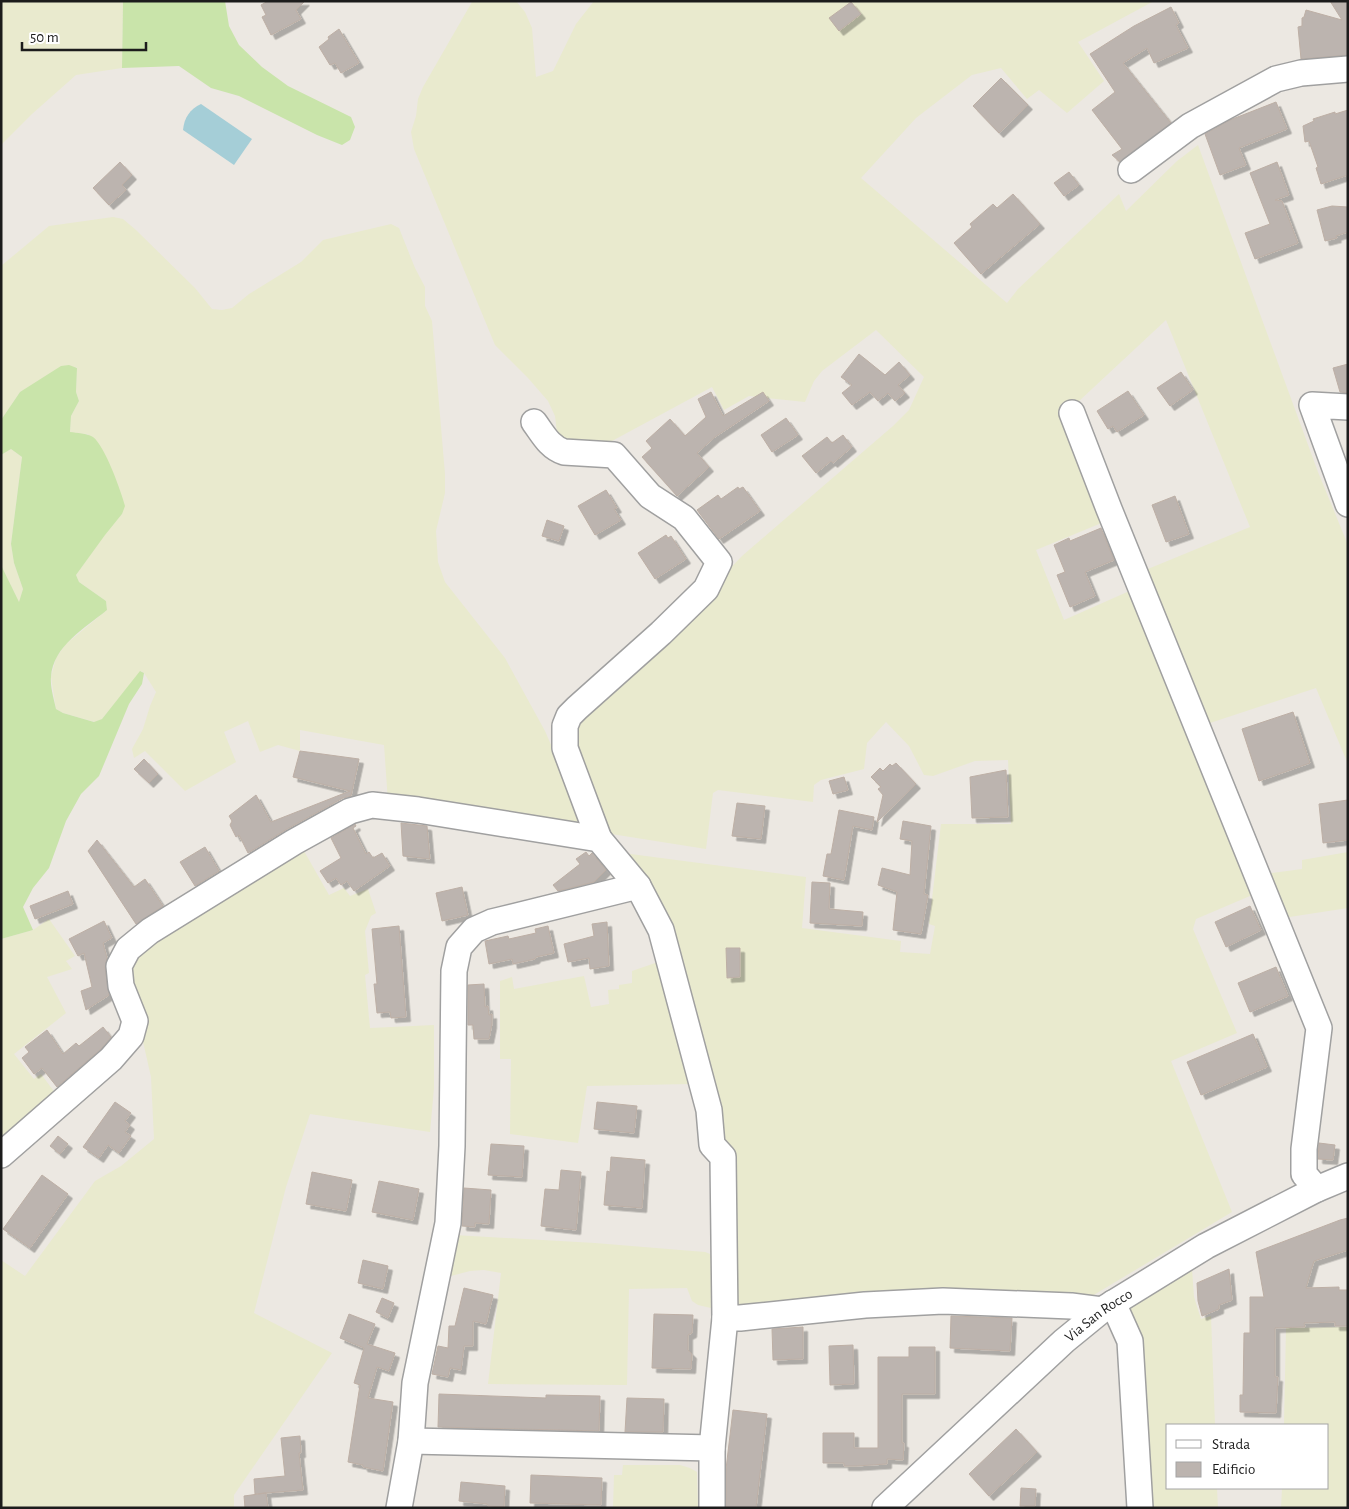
<svg xmlns="http://www.w3.org/2000/svg" width="1349" height="1509" viewBox="0 0 1349 1509" font-family="'Alegreya Sans',sans-serif">
  <style>
    .farmland { fill: #e9eace }
    .grass { fill: #c9e4aa }
    .water { fill: #a5ced7 }
    .building { fill: #bcb4af; stroke: #bdafa5; filter: url(#shadow) }
    .lines { fill: none; stroke-linecap: round; stroke-linejoin: round }
    .minor-casing { stroke: #a0a0a0; stroke-width: 28 }
    .minor { stroke: #fff; stroke-width: 25 }
    .labels { text-anchor: middle; stroke-width: 5; stroke-linejoin: round; paint-order: stroke }
    .street-label { font-size: 15px; fill: #1c1c1c; stroke: #fff }
  </style>
  <defs>
    <filter id="shadow"><feDropShadow dx="4.5" dy="4.5" stdDeviation="0" flood-color="#0004"/></filter>
  </defs>
  <rect width="100%" height="100%" fill="#ece8e2"/>
  <path class="farmland" d="M 1,1 L 123,1 L 122,68 L 76,75 L 32,114 L 1,145 Z
    M 516,1 L 525,12 L 532,28 L 536,77 L 553,71 L 576,24 L 594,1 L 1154,1 L 1078,42 L 1104,81 L 1067,113 L 1039,90 L 1027,99 L 1001,68 L 972,75 L 916,118 L 861,178 L 1007,303 L 1018,289 L 1119,194 L 1126,211 L 1177,161 L 1198,145 L 1318,472 L 1348,545 L 1348,764 L 1316,688 L 1204,725 L 1143,571 L 1250,527 L 1166,320 L 1063,416 L 1104,522 L 1036,550 L 1064,620 L 1134,589 L 1257,893 L 1196,919 L 1193,929 L 1237,1033 L 1171,1061 L 1232,1212 L 1092,1296 L 880,1296 L 741,1306 L 735,1302 L 729,1153 L 669,930 L 623,853 L 806,877 L 802,928 L 901,941 L 900,952 L 930,954 L 935,926 L 929,924 L 941,824 L 1011,824 L 1008,760 L 975,761 L 933,776 L 924,775 L 909,746 L 886,722 L 867,743 L 864,769 L 821,780 L 814,785 L 813,802 L 718,790 L 713,793 L 706,849 L 605,833 L 572,750 L 577,720 L 667,635 L 742,556 L 893,426 L 909,410 L 924,377 L 876,330 L 822,371 L 814,381 L 805,402 L 749,396 L 724,410 L 712,387 L 612,441 L 594,448 L 570,444 L 557,433 L 555,416 L 548,401 L 528,378 L 495,345 L 414,149 L 411,132 L 416,116 L 418,99 L 423,87 L 472,2 Z
    M 113,217 L 123,219 L 136,230 L 195,288 L 212,309 L 222,310 L 232,308 L 249,294 L 301,262 L 323,240 L 391,224 L 399,228 L 415,268 L 425,287 L 425,306 L 432,321 L 445,474 L 445,493 L 436,531 L 438,562 L 445,582 L 505,658 L 545,731 L 585,823 L 583,827 L 388,802 L 384,745 L 300,730 L 300,751 L 278,745 L 260,752 L 248,721 L 224,732 L 236,762 L 185,791 L 145,751 L 134,758 L 132,749 L 143,729 L 150,706 L 156,692 L 144,673 L 141,671 L 102,719 L 95,722 L 63,713 L 56,709 L 51,677 L 56,658 L 66,644 L 107,610 L 106,601 L 79,582 L 76,575 L 105,534 L 122,514 L 88,434 L 70,433 L 71,416 L 79,401 L 76,392 L 77,367 L 20,392 L 1,420 L 1,266 L 49,226 Z
    M 11,449 L 22,457 L 11,544 L 14,563 L 23,589 L 19,603 L 1,565 L 1,455 Z
    M 304,851 L 329,895 L 344,888 L 350,896 L 368,889 L 376,913 L 371,916 L 365,931 L 369,973 L 365,975 L 370,1028 L 434,1025 L 434,1088 L 430,1132 L 310,1114 L 286,1187 L 254,1313 L 332,1353 L 234,1495 L 234,1508 L 1,1508 L 1,1260 L 25,1276 L 95,1181 L 121,1166 L 154,1139 L 151,1077 L 135,1006 L 122,980 L 145,938 Z
    M 1348,852 L 1348,908 L 1283,918 L 1264,874 L 1302,869 L 1302,860 Z
    M 49,919 L 75,956 L 66,961 L 72,969 L 47,977 L 66,1013 L 14,1054 L 34,1079 L 41,1074 L 56,1094 L 1,1146 L 1,939 L 33,930 Z
    M 661,961 L 691,1084 L 587,1086 L 578,1143 L 510,1134 L 511,1059 L 500,1059 L 500,981 L 512,977 L 514,989 L 584,976 L 591,1007 L 609,1004 L 608,990 L 619,989 L 619,985 L 632,983 L 632,971 Z
    M 454,1235 L 595,1243 L 705,1252 L 710,1254 L 715,1269 L 715,1309 L 698,1305 L 692,1301 L 687,1288 L 629,1289 L 627,1385 L 488,1384 L 501,1273 L 484,1270 L 470,1271 L 451,1276 Z
    M 1192,1269 L 1194,1297 L 1201,1319 L 1211,1316 L 1215,1425 L 1168,1425 L 1168,1488 L 1217,1488 L 1218,1508 L 1148,1508 L 1129,1308 L 1134,1302 Z
    M 1348,1327 L 1348,1508 L 1281,1508 L 1282,1488 L 1328,1488 L 1328,1425 L 1284,1425 L 1286,1328 Z
    M 623,1465 L 680,1465 L 690,1468 L 697,1472 L 698,1508 L 613,1508 L 614,1475 L 622,1475 Z"/>
  <path class="grass" d="M 123,1 L 225,1 L 229,26 L 239,45 L 262,67 L 288,86 L 351,117 L 355,127 L 350,140 L 342,145 L 317,135 L 239,96 L 211,88 L 179,66 L 122,68 Z
    M 69,365 L 77,368 L 76,392 L 79,401 L 71,416 L 70,432 C 77,433 87,433 93,437 C 105,446 121,491 125,506 L 122,514 L 105,535 L 76,575 L 79,582 L 106,601 L 107,610 C 85,628 53,646 51,677 C 50,687 54,699 56,709 L 63,713 L 94,722 L 102,719 L 140,671 L 144,673 L 142,684 L 129,704 L 99,776 L 81,794 L 66,821 L 49,868 L 33,888 L 23,907 L 33,930 L 1,939 L 1,565 L 19,602 L 23,589 L 14,563 L 11,544 L 22,457 L 11,449 L 1,455 L 1,420 L 20,392 L 61,366 Z"/>
  <path class="water" d="M 201,104 L 252,139 L 234,165 L 183,130 C 184,118 190,109 201,104 Z"/>
  <path class="building" d="M 268,1 L 305,1 L 296,10 L 301,19 L 271,35 L 262,17 L 266,15 L 261,5 Z
    M 1330,1 L 1348,1 L 1348,55 L 1301,59 L 1298,27 L 1302,26 L 1302,18 L 1304,17 L 1306,10 L 1342,20 Z
    M 851,2 L 861,14 L 839,31 L 829,18 Z
    M 1171,7 L 1179,23 L 1176,25 L 1188,48 L 1154,63 L 1147,48 L 1123,63 L 1171,123 L 1120,162 L 1112,155 L 1122,149 L 1092,110 L 1115,92 L 1090,54 L 1134,26 Z
    M 339,29 L 359,63 L 341,73 L 335,63 L 330,65 L 319,47 L 329,39 L 328,37 Z
    M 1001,78 L 1028,105 L 999,133 L 973,106 Z
    M 1276,102 L 1287,129 L 1239,148 L 1246,165 L 1220,175 L 1205,134 L 1230,120 Z
    M 1348,110 L 1348,175 L 1321,184 L 1316,168 L 1318,167 L 1309,141 L 1305,142 L 1303,126 L 1314,121 L 1313,119 L 1335,112 L 1335,114 Z
    M 120,162 L 132,175 L 122,185 L 126,190 L 109,205 L 93,188 Z
    M 1277,162 L 1289,195 L 1275,200 L 1282,201 L 1298,243 L 1255,259 L 1245,233 L 1270,224 L 1250,173 Z
    M 1069,172 L 1079,185 L 1064,196 L 1054,183 Z
    M 1013,194 L 1040,224 L 981,274 L 954,243 L 972,227 L 970,224 L 993,204 L 997,208 Z
    M 1332,206 L 1348,207 L 1348,232 L 1336,236 L 1337,238 L 1325,241 L 1317,210 Z
    M 859,354 L 885,375 L 899,362 L 910,375 L 898,385 L 905,393 L 895,401 L 888,393 L 878,401 L 870,392 L 852,405 L 842,393 L 852,385 L 841,377 Z
    M 1348,364 L 1348,393 L 1340,392 L 1333,368 Z
    M 1181,372 L 1193,390 L 1170,406 L 1157,388 Z
    M 1128,391 L 1144,415 L 1117,432 L 1113,426 L 1108,429 L 1097,411 Z
    M 711,392 L 723,416 L 763,392 L 769,401 L 715,437 L 697,453 L 709,467 L 677,496 L 642,457 L 652,448 L 646,441 L 670,419 L 685,436 L 706,417 L 698,399 Z
    M 786,418 L 798,435 L 772,452 L 761,435 Z
    M 843,435 L 852,447 L 833,463 L 831,461 L 816,473 L 802,456 L 827,437 L 832,443 Z
    M 738,487 L 739,489 L 743,487 L 760,511 L 719,539 L 697,510 L 718,495 L 721,499 Z
    M 606,490 L 617,508 L 614,509 L 621,520 L 595,535 L 578,506 Z
    M 1175,496 L 1189,534 L 1166,542 L 1152,505 Z
    M 547,520 L 564,526 L 559,541 L 542,536 Z
    M 1101,528 L 1114,560 L 1085,572 L 1095,596 L 1070,607 L 1057,575 L 1065,572 L 1054,545 L 1069,538 L 1070,541 Z
    M 666,535 L 668,538 L 671,536 L 686,559 L 655,579 L 638,553 Z
    M 1293,712 L 1310,763 L 1259,781 L 1242,729 Z
    M 300,751 L 359,759 L 351,796 L 343,798 L 287,829 L 248,853 L 239,835 L 236,837 L 230,825 L 232,821 L 229,816 L 256,795 L 271,822 L 350,791 L 293,777 Z
    M 144,759 L 158,774 L 149,783 L 134,769 Z
    M 896,763 L 916,784 L 877,822 L 883,795 L 878,789 L 881,787 L 871,777 L 880,768 L 883,771 L 890,764 L 892,766 Z
    M 1006,770 L 1008,817 L 972,818 L 970,777 Z
    M 844,777 L 848,790 L 833,794 L 829,781 Z
    M 1348,800 L 1348,840 L 1323,843 L 1319,804 Z
    M 737,803 L 765,806 L 761,839 L 732,836 Z
    M 839,810 L 874,817 L 872,830 L 853,826 L 844,880 L 823,876 L 827,854 L 831,854 Z
    M 903,821 L 931,826 L 924,894 L 928,895 L 921,934 L 893,930 L 897,892 L 878,885 L 882,868 L 910,875 L 912,841 L 900,839 Z
    M 401,823 L 427,826 L 430,859 L 403,856 Z
    M 355,824 L 356,826 L 353,828 L 366,854 L 369,852 L 373,858 L 382,853 L 390,866 L 354,891 L 347,881 L 341,885 L 336,878 L 328,883 L 320,871 L 341,858 L 331,838 Z
    M 97,840 L 134,887 L 145,879 L 163,906 L 136,924 L 88,851 Z
    M 205,847 L 219,871 L 195,886 L 180,862 Z
    M 586,852 L 589,856 L 592,853 L 606,870 L 594,882 L 558,891 L 553,885 L 580,864 L 576,859 Z
    M 812,882 L 830,883 L 829,909 L 863,912 L 862,926 L 810,923 Z
    M 462,887 L 468,915 L 442,921 L 436,893 Z
    M 68,891 L 73,904 L 35,919 L 30,906 Z
    M 1250,906 L 1261,930 L 1226,947 L 1215,922 Z
    M 104,921 L 112,938 L 103,943 L 107,958 L 105,967 L 109,995 L 86,1010 L 81,991 L 92,987 L 84,953 L 78,956 L 69,939 Z
    M 607,922 L 609,966 L 590,969 L 589,958 L 568,962 L 564,944 L 594,936 L 592,924 Z
    M 399,926 L 406,1017 L 391,1018 L 390,1012 L 377,1013 L 374,984 L 377,984 L 372,929 Z
    M 548,926 L 554,953 L 536,957 L 535,959 L 513,964 L 512,959 L 489,964 L 485,941 L 508,936 L 509,939 L 536,933 L 535,929 Z
    M 726,948 L 740,948 L 740,977 L 727,978 Z
    M 1276,967 L 1288,996 L 1250,1012 L 1238,983 Z
    M 484,984 L 485,1007 L 488,1006 L 489,1015 L 492,1014 L 492,1024 L 489,1039 L 474,1039 L 473,1025 L 468,1025 L 468,985 Z
    M 103,1027 L 111,1037 L 102,1048 L 57,1087 L 42,1068 L 34,1074 L 22,1058 L 29,1052 L 25,1047 L 47,1030 L 63,1054 L 76,1043 L 79,1046 Z
    M 1253,1034 L 1267,1067 L 1201,1095 L 1187,1062 Z
    M 115,1102 L 131,1113 L 125,1121 L 130,1125 L 125,1132 L 131,1136 L 119,1153 L 108,1145 L 99,1158 L 83,1147 Z
    M 597,1102 L 637,1106 L 634,1133 L 594,1129 Z
    M 58,1136 L 68,1144 L 60,1154 L 50,1146 Z
    M 1319,1143 L 1335,1145 L 1333,1160 L 1318,1159 Z
    M 491,1144 L 524,1146 L 522,1177 L 488,1175 Z
    M 611,1157 L 645,1160 L 642,1208 L 604,1205 L 607,1171 L 610,1172 Z
    M 561,1170 L 581,1172 L 576,1230 L 541,1226 L 545,1189 L 559,1190 Z
    M 312,1172 L 352,1180 L 346,1211 L 306,1204 Z
    M 42,1175 L 68,1194 L 30,1248 L 3,1229 Z
    M 379,1181 L 419,1189 L 413,1220 L 372,1212 Z
    M 464,1188 L 491,1190 L 489,1224 L 475,1223 L 475,1227 L 462,1226 Z
    M 1348,1218 L 1348,1250 L 1314,1261 L 1306,1288 L 1339,1287 L 1339,1290 L 1348,1290 L 1348,1326 L 1335,1326 L 1335,1322 L 1304,1323 L 1305,1327 L 1275,1328 L 1275,1377 L 1278,1377 L 1276,1413 L 1240,1412 L 1240,1395 L 1243,1395 L 1244,1333 L 1250,1333 L 1250,1297 L 1264,1297 L 1256,1252 L 1340,1220 Z
    M 363,1260 L 388,1266 L 383,1289 L 358,1283 Z
    M 1229,1269 L 1232,1300 L 1219,1305 L 1219,1309 L 1202,1316 L 1198,1301 L 1197,1283 Z
    M 464,1288 L 493,1295 L 486,1324 L 473,1321 L 473,1346 L 464,1346 L 461,1370 L 450,1368 L 448,1377 L 432,1374 L 438,1346 L 448,1348 L 449,1326 L 455,1326 Z
    M 382,1298 L 394,1303 L 388,1318 L 376,1312 Z
    M 349,1314 L 375,1324 L 367,1344 L 395,1353 L 389,1371 L 377,1367 L 368,1398 L 393,1402 L 383,1471 L 363,1467 L 363,1465 L 348,1462 L 360,1385 L 354,1383 L 364,1348 L 340,1338 Z
    M 654,1314 L 693,1315 L 692,1333 L 688,1335 L 688,1350 L 692,1354 L 691,1369 L 652,1368 Z
    M 951,1316 L 1012,1318 L 1010,1351 L 950,1348 Z
    M 803,1327 L 803,1359 L 773,1360 L 772,1329 Z
    M 853,1345 L 854,1384 L 830,1385 L 829,1346 Z
    M 909,1347 L 935,1347 L 935,1394 L 902,1394 L 902,1443 L 904,1443 L 903,1460 L 887,1459 L 887,1464 L 856,1466 L 844,1466 L 844,1463 L 823,1463 L 823,1433 L 854,1433 L 854,1448 L 878,1448 L 878,1357 L 909,1357 Z
    M 439,1394 L 546,1398 L 546,1395 L 600,1396 L 599,1431 L 438,1427 Z
    M 627,1398 L 664,1399 L 663,1432 L 625,1432 Z
    M 733,1410 L 767,1414 L 756,1508 L 726,1508 L 726,1469 Z
    M 1016,1429 L 1037,1452 L 989,1496 L 969,1474 Z
    M 300,1436 L 301,1453 L 299,1453 L 303,1490 L 266,1493 L 268,1508 L 245,1508 L 244,1496 L 266,1493 L 255,1494 L 254,1479 L 285,1476 L 281,1438 Z
    M 531,1475 L 602,1478 L 601,1505 L 530,1503 Z
    M 461,1482 L 505,1486 L 504,1507 L 488,1506 L 487,1504 L 459,1501 Z
    M 1021,1488 L 1036,1489 L 1035,1506 L 1020,1506 Z"/>
  <g class="lines">
    <defs>
      <g id="minor">
        <path d="M 1131,170 L 1190,126 L 1276,79 L 1301,73 L 1348,69"/>
        <path d="M 1348,407 L 1312,405 L 1348,504"/>
        <path d="M 1072,413 L 1109,509 L 1319,1028 L 1304,1149 L 1304,1174 L 1317,1189"/>
        <path d="M 534,422 C 543,434 549,447 564,452 L 614,455 L 650,496 L 684,518 L 719,562 L 706,589 L 661,633 L 577,708 L 569,716 L 565,726 L 565,748 L 599,839"/>
        <path d="M 1,1155 L 111,1059 L 131,1036 L 135,1021 L 121,986 L 119,966 L 128,949 L 150,931 L 294,842 L 350,811 L 372,805 L 418,810 L 599,839 L 638,886 L 661,930 L 709,1110 L 712,1145 L 723,1157 L 725,1318 L 712,1448 L 712,1508"/>
        <path d="M 1113,1303 L 1130,1341 L 1140,1508"/>
        <path d="M 725,1318 L 740,1318 L 865,1305 L 943,1301 L 1071,1306 L 1102,1310"/>
        <path d="M 411,1441 L 712,1448"/>
        <path d="M 399,1508 L 411,1441 L 415,1383 L 448,1223 L 452,1146 L 454,971 L 459,947 L 474,930 L 492,922 L 638,886"/>
        <path id="s1" d="M 885,1508 L 1064,1341 L 1102,1310 L 1206,1246 L 1317,1189 L 1348,1176"/>
      </g>
    </defs>
    <use href="#minor" class="minor-casing"/>
    <use href="#minor" class="minor"/>
  </g>
  <g class="labels">
    <g class="street-label">
      <text dy="5" stroke="none"><textPath href="#s1" startOffset="288">Via San Rocco</textPath></text>
    </g>
  </g>
  <rect width="1349" height="1509" fill="none" stroke="#1c1c1c" stroke-width="5"/>
  <rect x="1166" y="1424" width="162" height="65" fill="#ffffff" stroke="#a4a4a4"/>
  <rect x="1176" y="1440" width="25" height="8" fill="#ffffff" stroke="#a4a4a4"/>
  <text x="1212" y="1449" font-size="15" fill="#1c1c1c">Strada</text>
  <rect x="1176" y="1462" width="25" height="15" fill="#bcb4af" stroke="#a4a4a4"/>
  <text x="1212" y="1474" font-size="15" fill="#1c1c1c">Edificio</text>
  <path d="M22 42v8h124v-8" fill="none" stroke="#1c1c1c" stroke-width="2.5"/>
  <text x="30" y="42" font-size="15" fill="#1c1c1c" stroke="#ffffff" stroke-width="4" paint-order="stroke">50 m</text>
</svg>
